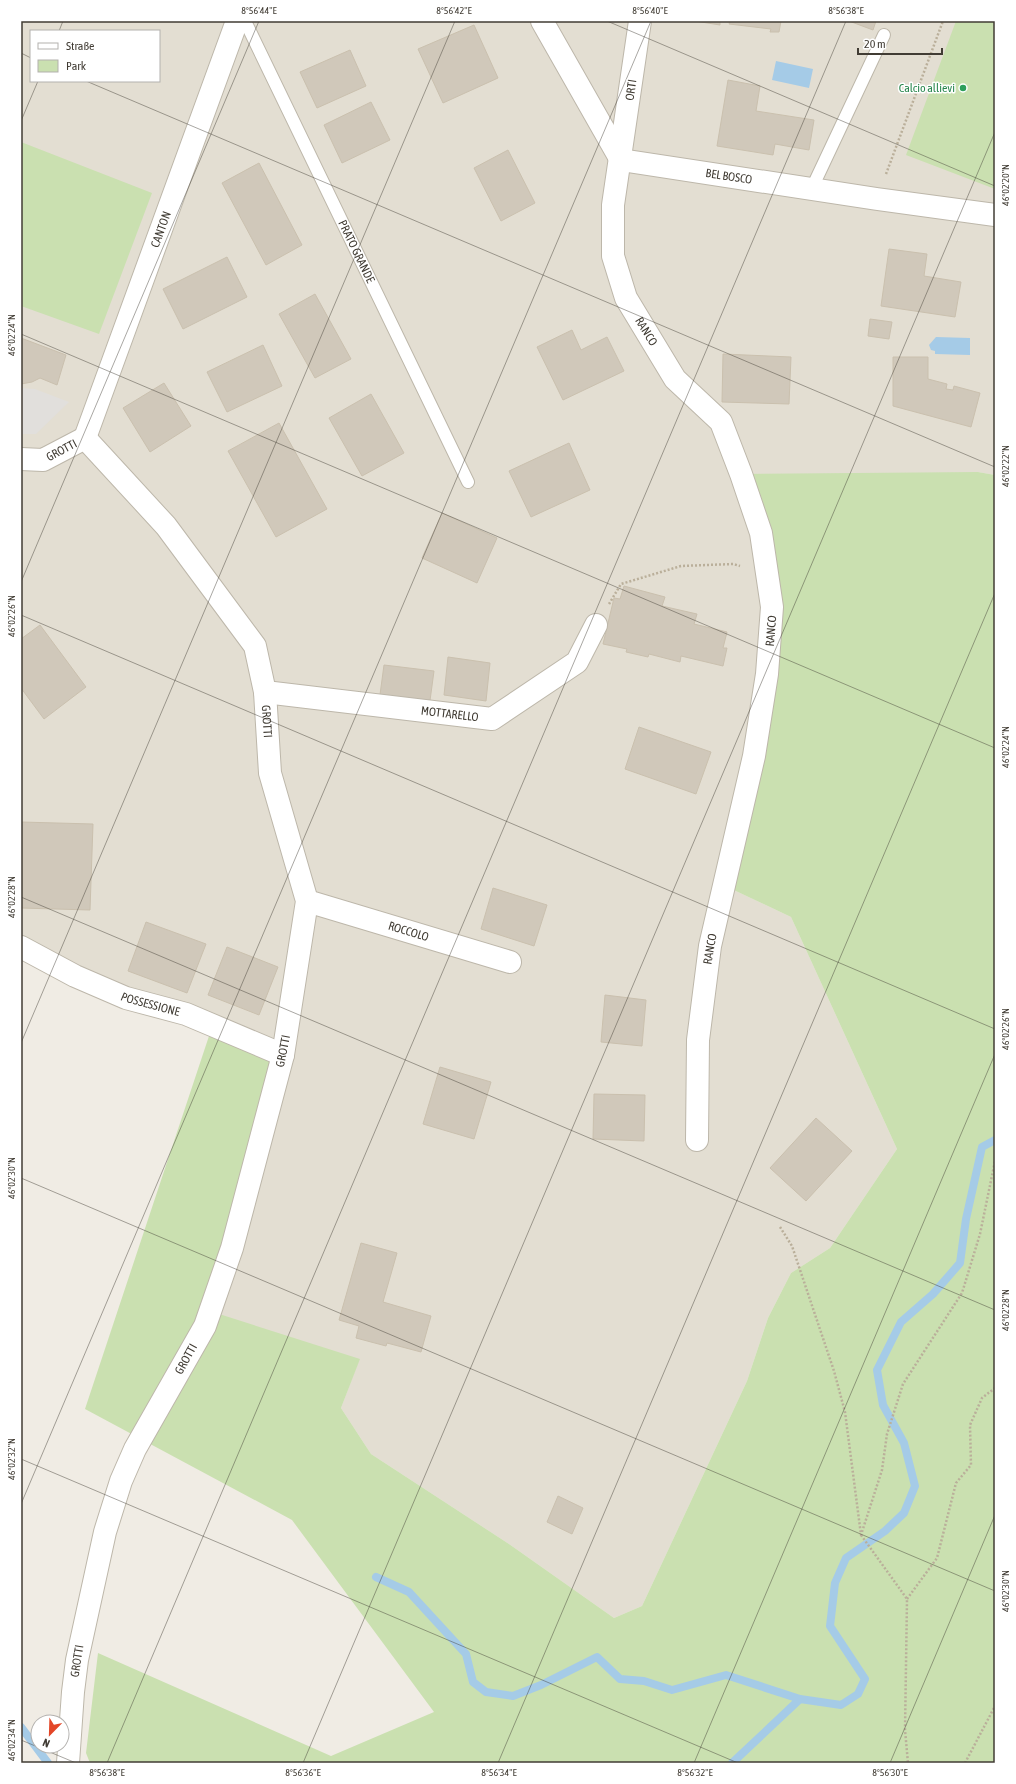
<svg xmlns="http://www.w3.org/2000/svg" width="1016" height="1784" viewBox="0 0 1016 1784" font-family="'Asap Condensed',sans-serif">
  <style>
    .residential { fill: #e3ded2; fill-rule: evenodd }
    .green { fill: #cae0b0 }
    .parking { fill: #e1dfdc }
    .water { fill: #a5cbe7 }
    .lines { fill: none; stroke-linecap: round; stroke-linejoin: round }
    .stream { stroke: #a5cbe7; stroke-width: 8 }
    .building { fill: #d0c8ba; stroke: #cac0ae }
    .lane-casing { stroke: #bdb7aa; stroke-width: 14 }
    .street-casing { stroke: #bdb7aa; stroke-width: 24 }
    .path { stroke: #baaf9a; stroke-width: 2.5; stroke-dasharray: 2 2; stroke-linecap: butt }
    .lane { stroke: #fff; stroke-width: 12 }
    .street { stroke: #fff; stroke-width: 22 }
    .ticks { fill: none; stroke: #413c34; stroke-width: 1; stroke-opacity: 0.45 }
    .leisure-dot { fill: #2e9e5b; stroke: #fff; stroke-width: 1.5 }
    .labels { text-anchor: middle; stroke-width: 3; stroke-linejoin: round; paint-order: stroke }
    .leisure-label { font-size: 12px; fill: #27864d; stroke: #fff; text-anchor: end }
    .street-label { font-size: 12px; fill: #413c34; stroke: #fff }
    .neatline { fill: none; stroke: #413c34; stroke-width: 1.5 }
    .ticks-label { font-size: 10px; text-anchor: middle; fill: #413c34 }
  </style>
  <rect width="100%" height="100%" fill="#f0ece4"/>
  <path class="residential" d="M 21,21 L 995,21 L 995,475 L 978,472 L 772,607 L 723,885 L 791,917 L 897,1149 L 830,1248 L 791,1273 L 768,1318 L 747,1381 L 642,1606 L 614,1618 L 509,1544 L 371,1454 L 341,1408 L 359,1360 L 205,1326 L 283,1055 L 21,947 ZM 31,31 L 159,31 L 159,81 L 31,81 Z"/>
  <path class="green" d="M 956,21 L 995,21 L 995,189 L 906,155 Z
    M 21,142 L 152,193 L 99,334 L 21,306 Z
    M 978,472 L 995,475 L 995,1763 L 90,1763 L 86,1753 L 98,1653 L 331,1756 L 434,1712 L 292,1520 L 85,1409 L 210,1033 L 282,1052 L 216,1313 L 360,1359 L 341,1408 L 371,1454 L 509,1544 L 614,1618 L 642,1606 L 747,1381 L 768,1318 L 791,1273 L 830,1248 L 897,1149 L 791,917 L 723,885 L 772,607 L 741,474 Z"/>
  <path class="parking" d="M 21,388 L 35,389 L 69,402 L 36,434 L 21,434 Z"/>
  <path class="water" d="M 776,61 L 813,69 L 809,88 L 772,80 Z
    M 936,337 L 970,338 L 970,355 L 935,354 L 935,351 L 931,350 L 929,345 Z"/>
  <g class="lines">
    <path class="stream" d="M 376,1577 L 409,1592 L 466,1654 L 473,1682 L 486,1692 L 513,1696 L 541,1685 L 597,1657 L 620,1679 L 644,1681 L 672,1690 L 726,1675 L 800,1699
      M 21,1727 L 48,1763
      M 732,1763 L 800,1699 L 841,1705 L 858,1694 L 865,1679 L 830,1626 L 835,1583 L 846,1558 L 885,1531 L 904,1513 L 915,1486 L 904,1443 L 883,1405 L 877,1370 L 901,1322 L 933,1294 L 960,1263 L 966,1219 L 982,1147 L 995,1140"/>
  </g>
  <path class="building" d="M 695,21 L 720,21 L 720,25 Z
    M 723,21 L 781,21 L 779,32 L 770,32 L 771,29 L 729,24 L 730,22 Z
    M 849,21 L 876,21 L 873,30 Z
    M 474,25 L 498,78 L 443,103 L 418,49 Z
    M 350,50 L 366,86 L 317,108 L 300,72 Z
    M 728,80 L 760,86 L 756,111 L 814,120 L 809,150 L 775,144 L 773,155 L 717,146 Z
    M 371,102 L 390,140 L 342,163 L 324,125 Z
    M 508,150 L 535,203 L 501,221 L 474,168 Z
    M 259,163 L 302,245 L 266,265 L 222,183 Z
    M 889,249 L 927,254 L 924,276 L 961,282 L 955,317 L 881,306 Z
    M 227,257 L 247,297 L 183,329 L 163,289 Z
    M 315,294 L 351,359 L 315,378 L 279,314 Z
    M 870,319 L 892,322 L 889,339 L 868,336 Z
    M 572,330 L 581,350 L 607,337 L 624,371 L 563,400 L 537,347 Z
    M 21,338 L 66,355 L 57,385 L 40,378 L 32,382 L 21,384 Z
    M 263,345 L 282,386 L 227,412 L 207,372 Z
    M 723,354 L 791,357 L 789,404 L 722,402 Z
    M 893,357 L 928,357 L 928,379 L 947,384 L 946,389 L 953,390 L 954,386 L 980,393 L 971,427 L 893,406 Z
    M 164,383 L 191,426 L 150,452 L 123,408 Z
    M 371,394 L 404,453 L 362,476 L 329,418 Z
    M 279,423 L 327,509 L 276,537 L 228,451 Z
    M 569,443 L 590,490 L 531,517 L 509,471 Z
    M 442,513 L 497,538 L 477,583 L 422,558 Z
    M 624,586 L 665,597 L 662,606 L 697,614 L 694,624 L 727,632 L 723,648 L 727,648 L 723,666 L 681,656 L 680,662 L 649,654 L 648,657 L 626,652 L 627,649 L 603,644 L 614,598 L 620,599 Z
    M 40,625 L 86,687 L 44,719 L 21,688 L 21,639 Z
    M 448,657 L 490,663 L 486,701 L 444,695 Z
    M 384,665 L 434,671 L 429,708 L 379,702 Z
    M 639,727 L 711,752 L 696,794 L 625,769 Z
    M 21,822 L 93,824 L 90,910 L 21,908 Z
    M 493,888 L 547,905 L 534,946 L 481,929 Z
    M 146,922 L 206,944 L 187,993 L 128,971 Z
    M 227,947 L 278,967 L 259,1015 L 208,995 Z
    M 605,995 L 646,1000 L 642,1046 L 601,1042 Z
    M 440,1067 L 491,1082 L 474,1139 L 423,1124 Z
    M 594,1094 L 645,1095 L 644,1141 L 593,1139 Z
    M 816,1118 L 852,1151 L 806,1201 L 770,1168 Z
    M 361,1243 L 397,1253 L 383,1302 L 431,1316 L 421,1352 L 387,1343 L 386,1346 L 356,1338 L 359,1326 L 339,1320 Z
    M 558,1496 L 583,1508 L 572,1534 L 547,1522 Z"/>
  <g class="lines">
    <defs>
      <g id="lane">
        <path id="s1" d="M 245,21 L 468,482"/>
        <path d="M 812,188 L 884,35"/>
      </g>
      <g id="street">
        <path id="s2" d="M 542,21 L 621,160 L 877,199 L 995,215"/>
        <path id="s3" d="M 640,21 L 613,205 L 613,256 L 626,298 L 675,379 L 721,422 L 741,474 L 761,533 L 772,607 L 767,674 L 754,756 L 710,946 L 698,1040 L 697,1140"/>
        <path id="s4" d="M 85,438 L 237,21"/>
        <path id="s5" d="M 21,459 L 43,460 L 85,438 L 166,526 L 255,646 L 265,692 L 270,773 L 307,901 L 283,1055 L 232,1248 L 205,1326 L 135,1449 L 121,1481 L 105,1532 L 77,1660 L 73,1692 L 68,1763"/>
        <path id="s6" d="M 265,692 L 492,719 L 577,662 L 596,625"/>
        <path id="s7" d="M 307,901 L 510,962"/>
        <path id="s8" d="M 21,947 L 75,976 L 126,998 L 186,1014 L 283,1055"/>
      </g>
    </defs>
    <use href="#lane" class="lane-casing"/>
    <use href="#street" class="street-casing"/>
    <path class="path" d="M 886,174 L 943,21
      M 609,604 L 621,584 L 681,566 L 733,564 L 740,566
      M 780,1227 L 792,1246 L 834,1371 L 845,1412 L 861,1535 L 882,1470 L 887,1434 L 903,1384 L 962,1293 L 980,1234 L 995,1161
      M 861,1535 L 907,1599 L 905,1730 L 908,1763
      M 907,1599 L 937,1558 L 956,1483 L 971,1465 L 970,1425 L 982,1398 L 995,1388
      M 965,1763 L 995,1706"/>
    <use href="#lane" class="lane"/>
    <use href="#street" class="street"/>
  </g>
  <path class="ticks" d="M 607,21 L 995,186M 59,31 L 63,21M 21,53 L 31,58M 86,81 L 995,467M 21,121 L 38,81M 21,334 L 995,748M 21,582 L 259,21M 21,615 L 995,1029M 21,897 L 995,1310M 21,1043 L 455,21M 21,1178 L 995,1591M 21,1459 L 738,1763M 21,1504 L 651,21M 21,1740 L 76,1763M 107,1763 L 846,21M 303,1763 L 995,132M 498,1763 L 995,593M 694,1763 L 995,1054M 890,1763 L 995,1515"/>
  <circle class="leisure-dot" cx="963" cy="88" r="4"/>
  <g class="labels">
    <g class="leisure-label">
      <text x="955" y="92">Calcio allievi</text>
    </g>
    <g class="street-label">
      <text transform="translate(631 90) rotate(-82)" y="4">ORTI</text>
      <text dy="4" stroke="none"><textPath href="#s2" startOffset="269">BEL BOSCO</textPath></text>
      <text dy="4" stroke="none"><textPath href="#s4" startOffset="222">CANTON</textPath></text>
      <text dy="4" stroke="none"><textPath href="#s1" startOffset="256">PRATO GRANDE</textPath></text>
      <text dy="4" stroke="none"><textPath href="#s3" startOffset="320">RANCO</textPath></text>
      <text dy="4" stroke="none"><textPath href="#s5" startOffset="43">GROTTI</textPath></text>
      <text transform="translate(771 631) rotate(-85)" y="4">RANCO</text>
      <text dy="4" stroke="none"><textPath href="#s6" startOffset="186">MOTTARELLO</textPath></text>
      <text dy="4" stroke="none"><textPath href="#s5" startOffset="415">GROTTI</textPath></text>
      <text dy="4" stroke="none"><textPath href="#s7" startOffset="106">ROCCOLO</textPath></text>
      <text transform="translate(710 949) rotate(-80)" y="4">RANCO</text>
      <text dy="4" stroke="none"><textPath href="#s8" startOffset="142">POSSESSIONE</textPath></text>
      <text transform="translate(283 1051) rotate(-79)" y="4">GROTTI</text>
      <text transform="translate(186 1359) rotate(-61)" y="4">GROTTI</text>
      <text transform="translate(77 1661) rotate(-81)" y="4">GROTTI</text>
    </g>
  </g>
  <rect width="1016" height="1784" fill="none" stroke="#ffffff" stroke-width="44"/>
  <rect x="30" y="30" width="130" height="52" fill="#ffffff" stroke="#b3b1ae"/>
  <rect x="38" y="43" width="20" height="6" fill="#ffffff" stroke="#b3b1ae"/>
  <text x="66" y="50" font-size="12" fill="#413c34">Straße</text>
  <rect x="38" y="60" width="20" height="12" fill="#cae0b0" stroke="#b3b1ae"/>
  <text x="66" y="70" font-size="12" fill="#413c34">Park</text>
  <g transform="translate(50 1734) rotate(203)"><circle r="19" fill="#ffffff" stroke="#b3b1ae"/>
  <path d="M0-3L7 15L0 10L-7 15Z" fill="#e34627"/>
  <text y="-6" font-size="11" font-weight="bold" text-anchor="middle" fill="#413c34">N</text>
  </g>
  <path d="M858 48v6h84v-6" fill="none" stroke="#413c34" stroke-width="2"/>
  <text x="864" y="48" font-size="12" fill="#413c34" stroke="#ffffff" stroke-width="3" paint-order="stroke">20 m</text>
  <rect x="22" y="22" width="972" height="1740" class="neatline"/>
  <g class="ticks-label">
    <text x="259" y="14">8°56'44"E</text>
    <text x="454" y="14">8°56'42"E</text>
    <text x="650" y="14">8°56'40"E</text>
    <text x="846" y="14">8°56'38"E</text>
    <text transform="translate(1005 185) rotate(-90)" y="4">46°02'20"N</text>
    <text transform="translate(11 335) rotate(-90)" y="4">46°02'24"N</text>
    <text transform="translate(1005 466) rotate(-90)" y="4">46°02'22"N</text>
    <text transform="translate(11 616) rotate(-90)" y="4">46°02'26"N</text>
    <text transform="translate(1005 747) rotate(-90)" y="4">46°02'24"N</text>
    <text transform="translate(11 897) rotate(-90)" y="4">46°02'28"N</text>
    <text transform="translate(1005 1029) rotate(-90)" y="4">46°02'26"N</text>
    <text transform="translate(11 1178) rotate(-90)" y="4">46°02'30"N</text>
    <text transform="translate(1005 1310) rotate(-90)" y="4">46°02'28"N</text>
    <text transform="translate(11 1459) rotate(-90)" y="4">46°02'32"N</text>
    <text transform="translate(1005 1591) rotate(-90)" y="4">46°02'30"N</text>
    <text transform="translate(11 1740) rotate(-90)" y="4">46°02'34"N</text>
    <text x="107" y="1776">8°56'38"E</text>
    <text x="303" y="1776">8°56'36"E</text>
    <text x="499" y="1776">8°56'34"E</text>
    <text x="695" y="1776">8°56'32"E</text>
    <text x="890" y="1776">8°56'30"E</text>
  </g>
</svg>
